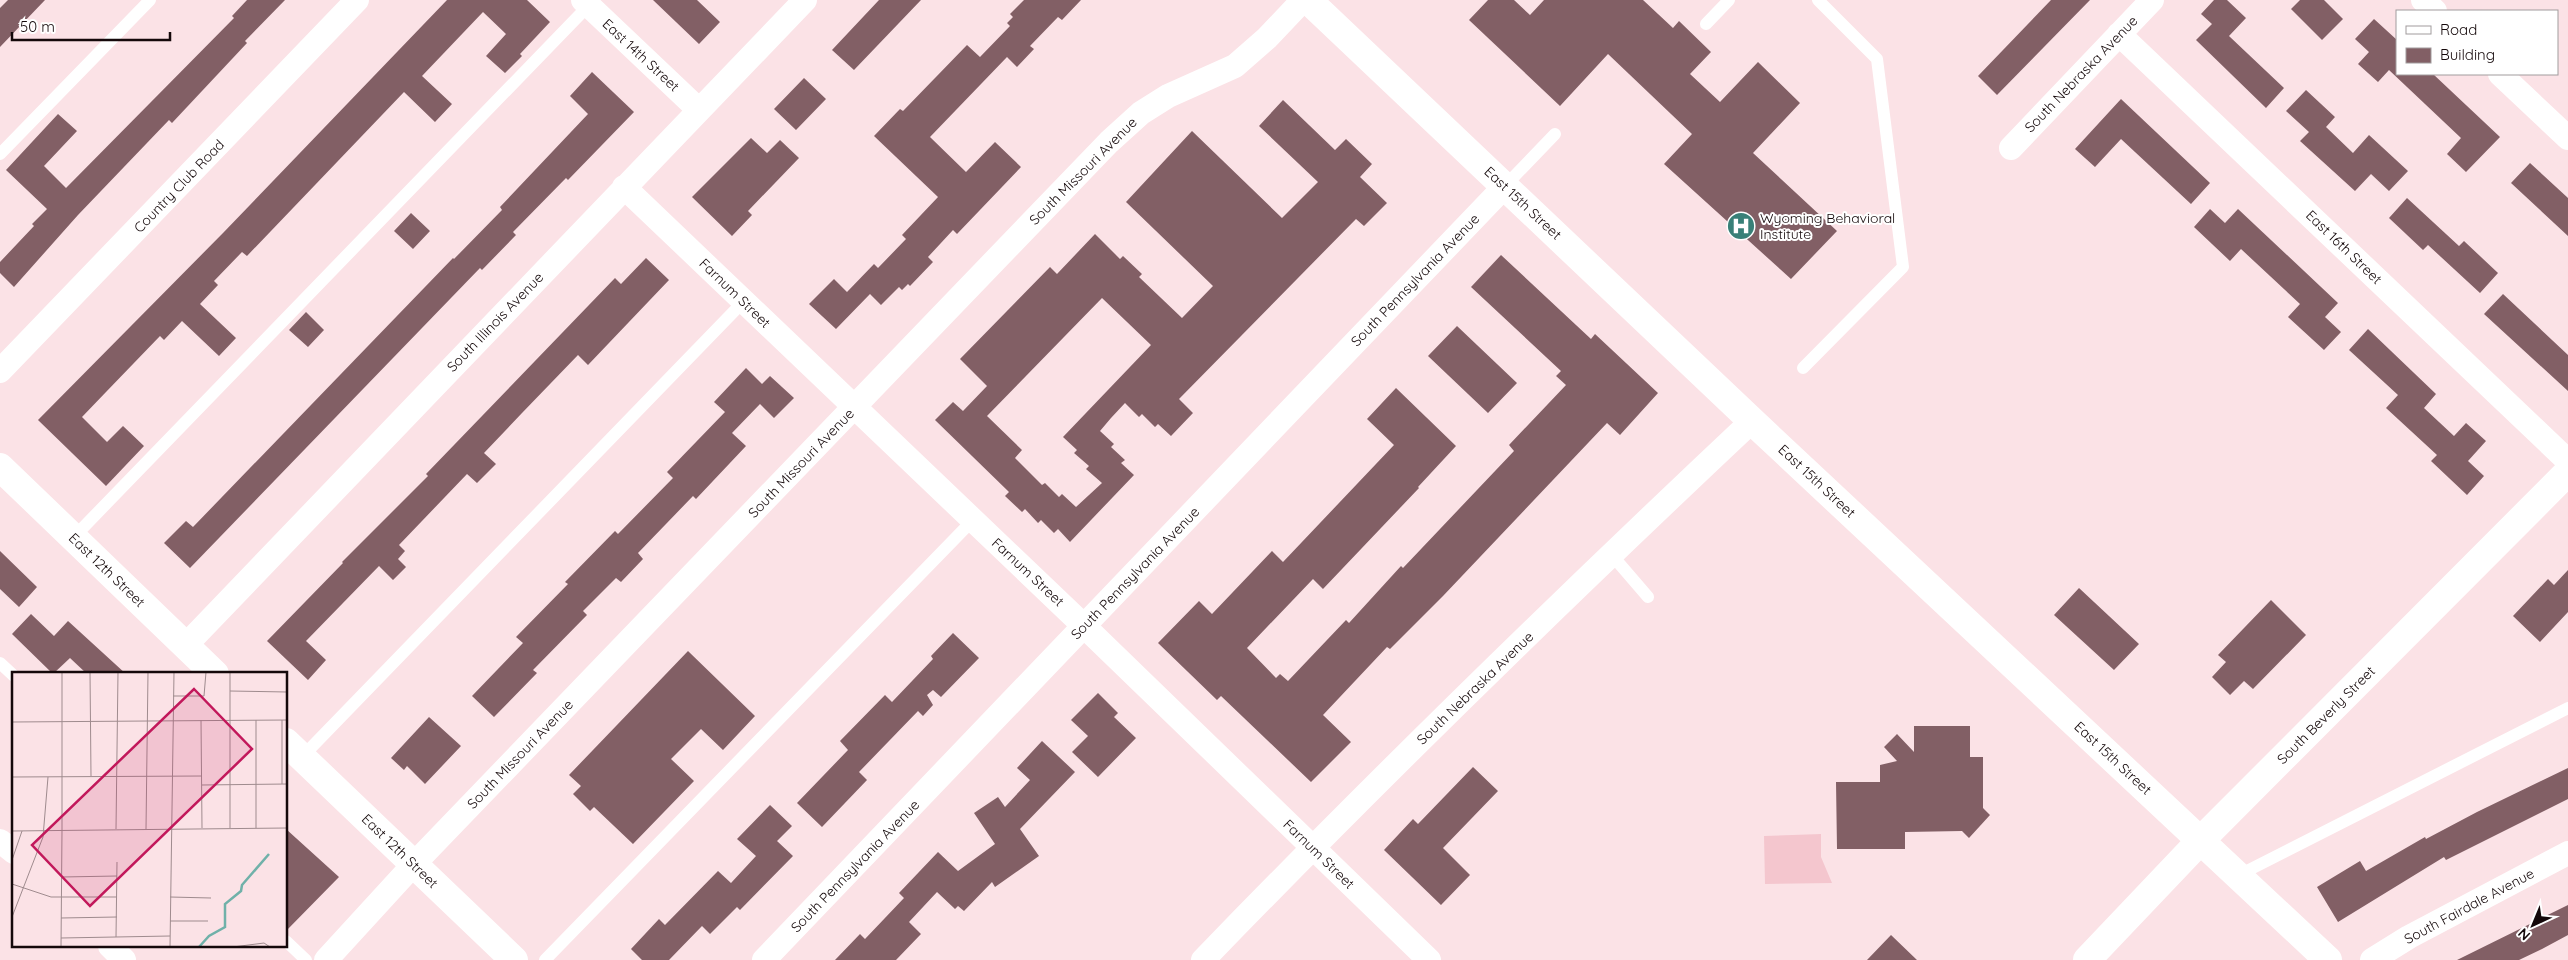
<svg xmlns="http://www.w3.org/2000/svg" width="2568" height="960" viewBox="0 0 2568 960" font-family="Quicksand,sans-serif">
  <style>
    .green { fill: #f4c6ce }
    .building { fill: #825f65; fill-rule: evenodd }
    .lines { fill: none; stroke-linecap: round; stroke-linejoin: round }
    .lane { stroke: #fff; stroke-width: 12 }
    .street { stroke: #fff; stroke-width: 24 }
    .secondary { stroke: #fff; stroke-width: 28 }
    .labels { text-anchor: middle; stroke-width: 4; stroke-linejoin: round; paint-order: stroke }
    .street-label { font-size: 14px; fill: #14080a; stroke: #fff }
    .poi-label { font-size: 14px; fill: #14080a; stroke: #fff; text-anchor: start }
    .inset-river { fill: none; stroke: #70b1a9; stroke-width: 2.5 }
    .inset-road { fill: none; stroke: #9f8b8e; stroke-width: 1 }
    .view { fill: #c2185b; fill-opacity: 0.15; stroke: #c2185b; stroke-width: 2.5 }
    .inset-edge { fill: none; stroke: #14080a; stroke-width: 2.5 }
  </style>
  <rect width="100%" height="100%" fill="#fbe2e6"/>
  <path class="green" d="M 1821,834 L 1821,857 L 1832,883 L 1765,884 L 1764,836 Z"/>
  <path class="building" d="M 8,0 L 45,0 L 0,47 L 0,8 Z
    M 247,0 L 285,0 L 245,41 L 247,43 L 172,123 L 169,120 L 78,215 L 14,287 L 0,273 L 0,262 L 34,226 L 32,224 L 47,209 L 6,170 L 58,114 L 77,131 L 44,166 L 66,188 L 234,18 L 232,16 Z
    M 447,0 L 527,0 L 550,22 L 520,54 L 522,56 L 505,73 L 486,56 L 506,34 L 483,12 L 422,76 L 452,104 L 435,122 L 404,92 L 247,256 L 242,252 L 214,281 L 218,285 L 200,304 L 236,338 L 219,356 L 182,321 L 164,340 L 160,336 L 106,392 L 82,417 L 107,442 L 123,426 L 144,446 L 106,486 L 38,420 L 223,233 Z
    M 653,0 L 697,0 L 720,22 L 699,44 Z
    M 879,0 L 921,0 L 854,70 L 832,50 Z
    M 1024,0 L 1081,0 L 1062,20 L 1058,17 L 1030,46 L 1034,49 L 1017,67 L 1007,57 L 930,137 L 966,172 L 995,142 L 1021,167 L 957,234 L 953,230 L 928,257 L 933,262 L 910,286 L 908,284 L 902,290 L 899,287 L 881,305 L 870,294 L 836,329 L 809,304 L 834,279 L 847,292 L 874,264 L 878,268 L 906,239 L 902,235 L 938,197 L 874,136 L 900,109 L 903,111 L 967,45 L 980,57 L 1010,26 L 1007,23 L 1013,17 L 1010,14 Z
    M 1488,0 L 1514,0 L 1530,15 L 1544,0 L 1643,0 L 1673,28 L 1679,21 L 1711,52 L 1690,74 L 1720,102 L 1758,62 L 1800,103 L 1753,153 L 1837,231 L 1791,279 L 1664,164 L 1692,134 L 1608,54 L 1560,106 L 1469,20 Z
    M 2051,0 L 2090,0 L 1997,95 L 1978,76 Z
    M 2214,0 L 2227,0 L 2246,18 L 2229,36 L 2284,88 L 2266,108 L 2196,40 L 2212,24 L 2201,14 Z
    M 2300,0 L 2324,0 L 2343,19 L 2322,40 L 2291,9 Z
    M 2374,19 L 2397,40 L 2397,74 L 2433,74 L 2500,137 L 2466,172 L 2447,154 L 2461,138 L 2389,70 L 2378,82 L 2358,64 L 2369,52 L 2355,39 Z
    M 592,72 L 634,112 L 568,180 L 566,178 L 513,232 L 516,235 L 482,270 L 480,268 L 190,568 L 164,543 L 186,521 L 193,527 L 453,258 L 454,259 L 502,210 L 500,207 L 588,114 L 570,96 Z
    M 804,78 L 826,99 L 796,130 L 774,109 Z
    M 2306,90 L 2335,117 L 2326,127 L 2353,153 L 2369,135 L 2408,171 L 2389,191 L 2371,174 L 2355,191 L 2300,141 L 2309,132 L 2286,111 Z
    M 2121,99 L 2210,183 L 2191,204 L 2121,139 L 2095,167 L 2075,149 Z
    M 1283,100 L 1335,150 L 1346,139 L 1372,164 L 1360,177 L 1387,203 L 1364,226 L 1356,219 L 1179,399 L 1193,413 L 1171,436 L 1158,424 L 1155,427 L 1142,414 L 1139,417 L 1125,403 L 1111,418 L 1100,431 L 1114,444 L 1111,447 L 1125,460 L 1121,463 L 1134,475 L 1070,542 L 1058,529 L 1054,533 L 1041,520 L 1038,523 L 1025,509 L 1022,512 L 1005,496 L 1009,492 L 935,420 L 953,402 L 963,411 L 987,386 L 960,359 L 1050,267 L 1057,274 L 1095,234 L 1120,259 L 1123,256 L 1142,274 L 1139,277 L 1182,318 L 1213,286 L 1126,202 L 1192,131 L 1282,218 L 1318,182 L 1259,126 ZM 1102,298 L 1151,345 L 1063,437 L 1077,450 L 1074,453 L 1089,466 L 1086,469 L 1102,483 L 1076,507 L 1062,494 L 1059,497 L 1045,483 L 1042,485 L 1015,458 L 1022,450 L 987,416 Z
    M 751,138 L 767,153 L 780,140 L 799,158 L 748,211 L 752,215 L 732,236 L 692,197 Z
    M 2530,163 L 2568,198 L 2568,236 L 2511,183 Z
    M 2407,198 L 2459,246 L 2464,241 L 2498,273 L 2480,293 L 2428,245 L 2423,250 L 2389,218 Z
    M 2210,209 L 2225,223 L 2238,209 L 2338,303 L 2325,317 L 2341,332 L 2324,350 L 2288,317 L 2300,304 L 2241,249 L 2230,261 L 2194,227 Z
    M 411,213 L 430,231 L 413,249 L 394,231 Z
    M 1501,255 L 1591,339 L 1595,334 L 1658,393 L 1620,435 L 1607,423 L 1443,596 L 1390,649 L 1387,647 L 1323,715 L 1351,742 L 1311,782 L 1221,696 L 1217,700 L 1158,643 L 1199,601 L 1212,614 L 1272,551 L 1283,562 L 1394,445 L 1367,419 L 1396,388 L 1456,446 L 1418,487 L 1419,488 L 1323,589 L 1313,579 L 1247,648 L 1276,678 L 1280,674 L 1288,681 L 1346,620 L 1349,623 L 1401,566 L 1403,568 L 1514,451 L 1509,445 L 1566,385 L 1556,376 L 1561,371 L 1471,287 Z
    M 646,258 L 669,280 L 588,365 L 578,355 L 522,413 L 484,453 L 496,464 L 477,483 L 467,474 L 399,545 L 405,551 L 398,559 L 406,567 L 393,580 L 379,566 L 306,641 L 326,660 L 308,680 L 267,641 L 343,563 L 342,562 L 428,476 L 426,474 L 615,278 L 621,284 Z
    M 2503,294 L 2568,355 L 2568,391 L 2484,314 Z
    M 306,312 L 324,330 L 308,347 L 289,330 Z
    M 1457,326 L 1517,383 L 1488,413 L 1428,356 Z
    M 2368,329 L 2436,394 L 2424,408 L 2454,436 L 2466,423 L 2486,441 L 2468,461 L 2484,476 L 2467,495 L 2431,461 L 2437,455 L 2386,408 L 2398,395 L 2349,350 Z
    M 746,368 L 762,384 L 770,376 L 794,398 L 774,418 L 760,404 L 732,433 L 746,446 L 696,499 L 693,496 L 638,553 L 643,559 L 621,582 L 616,578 L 583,611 L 587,615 L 533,670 L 537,673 L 494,717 L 472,696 L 523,643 L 516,637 L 568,584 L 565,582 L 615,531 L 618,534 L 673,478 L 667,472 L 725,412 L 714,402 Z
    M 0,551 L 37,587 L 19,607 L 0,589 Z
    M 2568,570 L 2568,612 L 2540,642 L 2513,616 L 2548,579 L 2554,585 Z
    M 2079,588 L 2139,644 L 2114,670 L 2054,615 Z
    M 2271,600 L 2306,635 L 2253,689 L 2244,681 L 2230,695 L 2212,677 L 2226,662 L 2218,655 Z
    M 31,614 L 54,636 L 68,621 L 126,674 L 87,674 L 70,658 L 53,674 L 12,634 Z
    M 953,633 L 979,658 L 941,697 L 933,690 L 927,695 L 933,705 L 923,716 L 918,711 L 859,772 L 867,780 L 822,827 L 797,803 L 848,750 L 840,741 L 885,695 L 892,702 L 933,659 L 931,656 Z
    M 688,651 L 755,716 L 723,750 L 701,729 L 671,759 L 694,781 L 633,844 L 594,807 L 590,811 L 573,794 L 581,786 L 569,775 Z
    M 1098,693 L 1118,713 L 1114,717 L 1136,738 L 1098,777 L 1072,752 L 1088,736 L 1071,720 Z
    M 429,717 L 461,746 L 425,784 L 407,766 L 404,770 L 391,758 Z
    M 1914,726 L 1970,726 L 1970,757 L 1983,757 L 1983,808 L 1990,815 L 1969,838 L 1962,831 L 1905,832 L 1905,849 L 1837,849 L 1836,782 L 1880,782 L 1880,765 L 1897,761 L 1884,747 L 1897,734 L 1914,752 Z
    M 1042,741 L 1075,772 L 1020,829 L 1039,856 L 995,887 L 992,882 L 964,911 L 958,906 L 955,909 L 937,892 L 909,922 L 921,934 L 896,960 L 835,960 L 860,934 L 865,939 L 904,898 L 899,893 L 938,852 L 958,871 L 995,844 L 974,813 L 998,797 L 1005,807 L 1030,780 L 1017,768 Z
    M 1473,767 L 1498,791 L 1443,848 L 1470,875 L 1441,905 L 1384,850 L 1413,819 L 1418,824 Z
    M 2568,768 L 2568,799 L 2446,860 L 2444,857 L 2338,922 L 2317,887 L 2360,861 L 2366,871 L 2425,837 L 2426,839 L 2477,812 Z
    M 770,805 L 792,826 L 777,841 L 793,856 L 740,910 L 737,907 L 710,934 L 702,926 L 669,960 L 642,960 L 631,949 L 659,919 L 665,925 L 718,871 L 731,883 L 756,856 L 737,839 Z
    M 286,829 L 339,877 L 286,931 Z
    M 2568,905 L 2568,935 L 2542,949 L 2519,960 L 2457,960 Z
    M 1891,935 L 1917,960 L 1867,960 Z"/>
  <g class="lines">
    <path class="lane" d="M 1706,24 L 1729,0
      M 0,154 L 150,0
      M 1505,186 L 1555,134
      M 1803,368 L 1903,267 L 1877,59 L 1818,0
      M 73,538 L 592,2
      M 1611,554 L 1648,597
      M 0,663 L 14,676
      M 302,757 L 744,301
      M 2239,875 L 2568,708
      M 286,941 L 306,960
      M 545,960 L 973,520"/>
    <path class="street" d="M 583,0 L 699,110
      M 2423,0 L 2435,11
      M 2119,34 L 2568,461
      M 2500,74 L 2568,138
      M 2011,148 L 2152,0
      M 624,187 L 1084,626 L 1429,960
      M 0,371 L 357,0
      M 186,645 L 805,0
      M 0,841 L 14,852
      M 110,946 L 124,960
      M 326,960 L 414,864 L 1109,142 L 1141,113 L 1168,96 L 1235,66 L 1267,38 L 1303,0
      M 764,960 L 1505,186
      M 1203,960 C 1381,776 1565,597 1752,421
      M 2372,960 L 2409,937 L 2568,853"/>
    <path class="secondary" d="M 1308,0 L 1752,421 L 2328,960
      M 0,467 L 215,674
      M 286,742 L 514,960
      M 2087,960 L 2201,840 L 2568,472"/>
  </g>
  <defs>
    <symbol id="hospital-disc" viewBox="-11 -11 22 22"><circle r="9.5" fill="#398078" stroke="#fff"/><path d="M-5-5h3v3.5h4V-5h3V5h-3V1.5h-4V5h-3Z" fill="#fff"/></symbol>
  </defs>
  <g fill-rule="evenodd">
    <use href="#hospital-disc" x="1725" y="210" width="32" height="32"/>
  </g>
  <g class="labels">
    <g class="street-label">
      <text transform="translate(641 55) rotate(43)" y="5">East 14th Street</text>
      <text transform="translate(2081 74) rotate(-46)" y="5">South Nebraska Avenue</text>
      <text transform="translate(1083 171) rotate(-45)" y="5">South Missouri Avenue</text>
      <text transform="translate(179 186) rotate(-46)" y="5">Country Club Road</text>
      <text transform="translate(1523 203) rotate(43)" y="5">East 15th Street</text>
      <text transform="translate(2344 247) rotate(44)" y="5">East 16th Street</text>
      <text transform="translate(1415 280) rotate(-46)" y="5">South Pennsylvania Avenue</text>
      <text transform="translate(735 293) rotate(44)" y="5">Farnum Street</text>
      <text transform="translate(495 322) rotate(-46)" y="5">South Illinois Avenue</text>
      <text transform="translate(801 463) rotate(-46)" y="5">South Missouri Avenue</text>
      <text transform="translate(1817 481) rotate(43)" y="5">East 15th Street</text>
      <text transform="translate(107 570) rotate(44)" y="5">East 12th Street</text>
      <text transform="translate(1028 572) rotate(43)" y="5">Farnum Street</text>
      <text transform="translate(1135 573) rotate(-46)" y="5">South Pennsylvania Avenue</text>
      <text transform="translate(1475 688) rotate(-44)" y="5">South Nebraska Avenue</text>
      <text transform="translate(2326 715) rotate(-45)" y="5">South Beverly Street</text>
      <text transform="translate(520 754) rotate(-46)" y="5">South Missouri Avenue</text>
      <text transform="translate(2113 758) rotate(43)" y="5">East 15th Street</text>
      <text transform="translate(400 851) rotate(44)" y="5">East 12th Street</text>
      <text transform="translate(1319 854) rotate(44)" y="5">Farnum Street</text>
      <text transform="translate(855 866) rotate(-46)" y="5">South Pennsylvania Avenue</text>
      <text transform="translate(2469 906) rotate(-28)" y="5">South Fairdale Avenue</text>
    </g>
    <g class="poi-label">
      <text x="1760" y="223">Wyoming Behavioral<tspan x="1760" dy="16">Institute</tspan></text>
    </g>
  </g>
  <g transform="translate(12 672)">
    <rect width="275" height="275" fill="#fbe2e6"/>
    <path class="inset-river" d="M 187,275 L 197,264 L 213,255 L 213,232 L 229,219 L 230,213 L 257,182"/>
    <path class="inset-road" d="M 50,0 L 50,158M 78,0 L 79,104M 218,0 L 218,156M 218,19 L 275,20M 161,24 L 192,24 L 194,0M 189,48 L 190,156M 270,48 L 270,112M 0,50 L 275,48M 0,105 L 190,104M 190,113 L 275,112M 244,156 L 244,48M 104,157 L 106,0M 134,157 L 136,0M 0,159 L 275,156M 0,188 L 10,159M 50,205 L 105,204M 0,212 L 39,225 L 105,225M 158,225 L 199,226M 0,245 L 31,165 L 36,105M 49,246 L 105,245M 158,249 L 196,249M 104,265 L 105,190M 49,266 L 158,264M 49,275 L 50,158M 158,275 L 162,0M 221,275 L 252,271 L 258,275"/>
    <path class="view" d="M 182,17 L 240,77 L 78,234 L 20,173 Z"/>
    <rect width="275" height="275" class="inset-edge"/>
  </g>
  <rect x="2396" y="10" width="162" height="65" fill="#ffffff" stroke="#a19c9d"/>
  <rect x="2406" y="26" width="25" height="8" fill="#ffffff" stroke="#a19c9d"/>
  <text x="2440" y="35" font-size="15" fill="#14080a">Road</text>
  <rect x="2406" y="48" width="25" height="15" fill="#825f65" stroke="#a19c9d"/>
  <text x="2440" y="60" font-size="15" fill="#14080a">Building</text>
  <g transform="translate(2533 925) rotate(224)" stroke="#ffffff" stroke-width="4" paint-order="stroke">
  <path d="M0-4L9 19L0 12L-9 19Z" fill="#14080a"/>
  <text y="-8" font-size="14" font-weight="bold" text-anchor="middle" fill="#14080a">N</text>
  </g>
  <path d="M12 32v8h158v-8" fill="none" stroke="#14080a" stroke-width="2.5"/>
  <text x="20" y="32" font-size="15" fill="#14080a" stroke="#ffffff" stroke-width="4" paint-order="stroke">50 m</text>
</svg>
